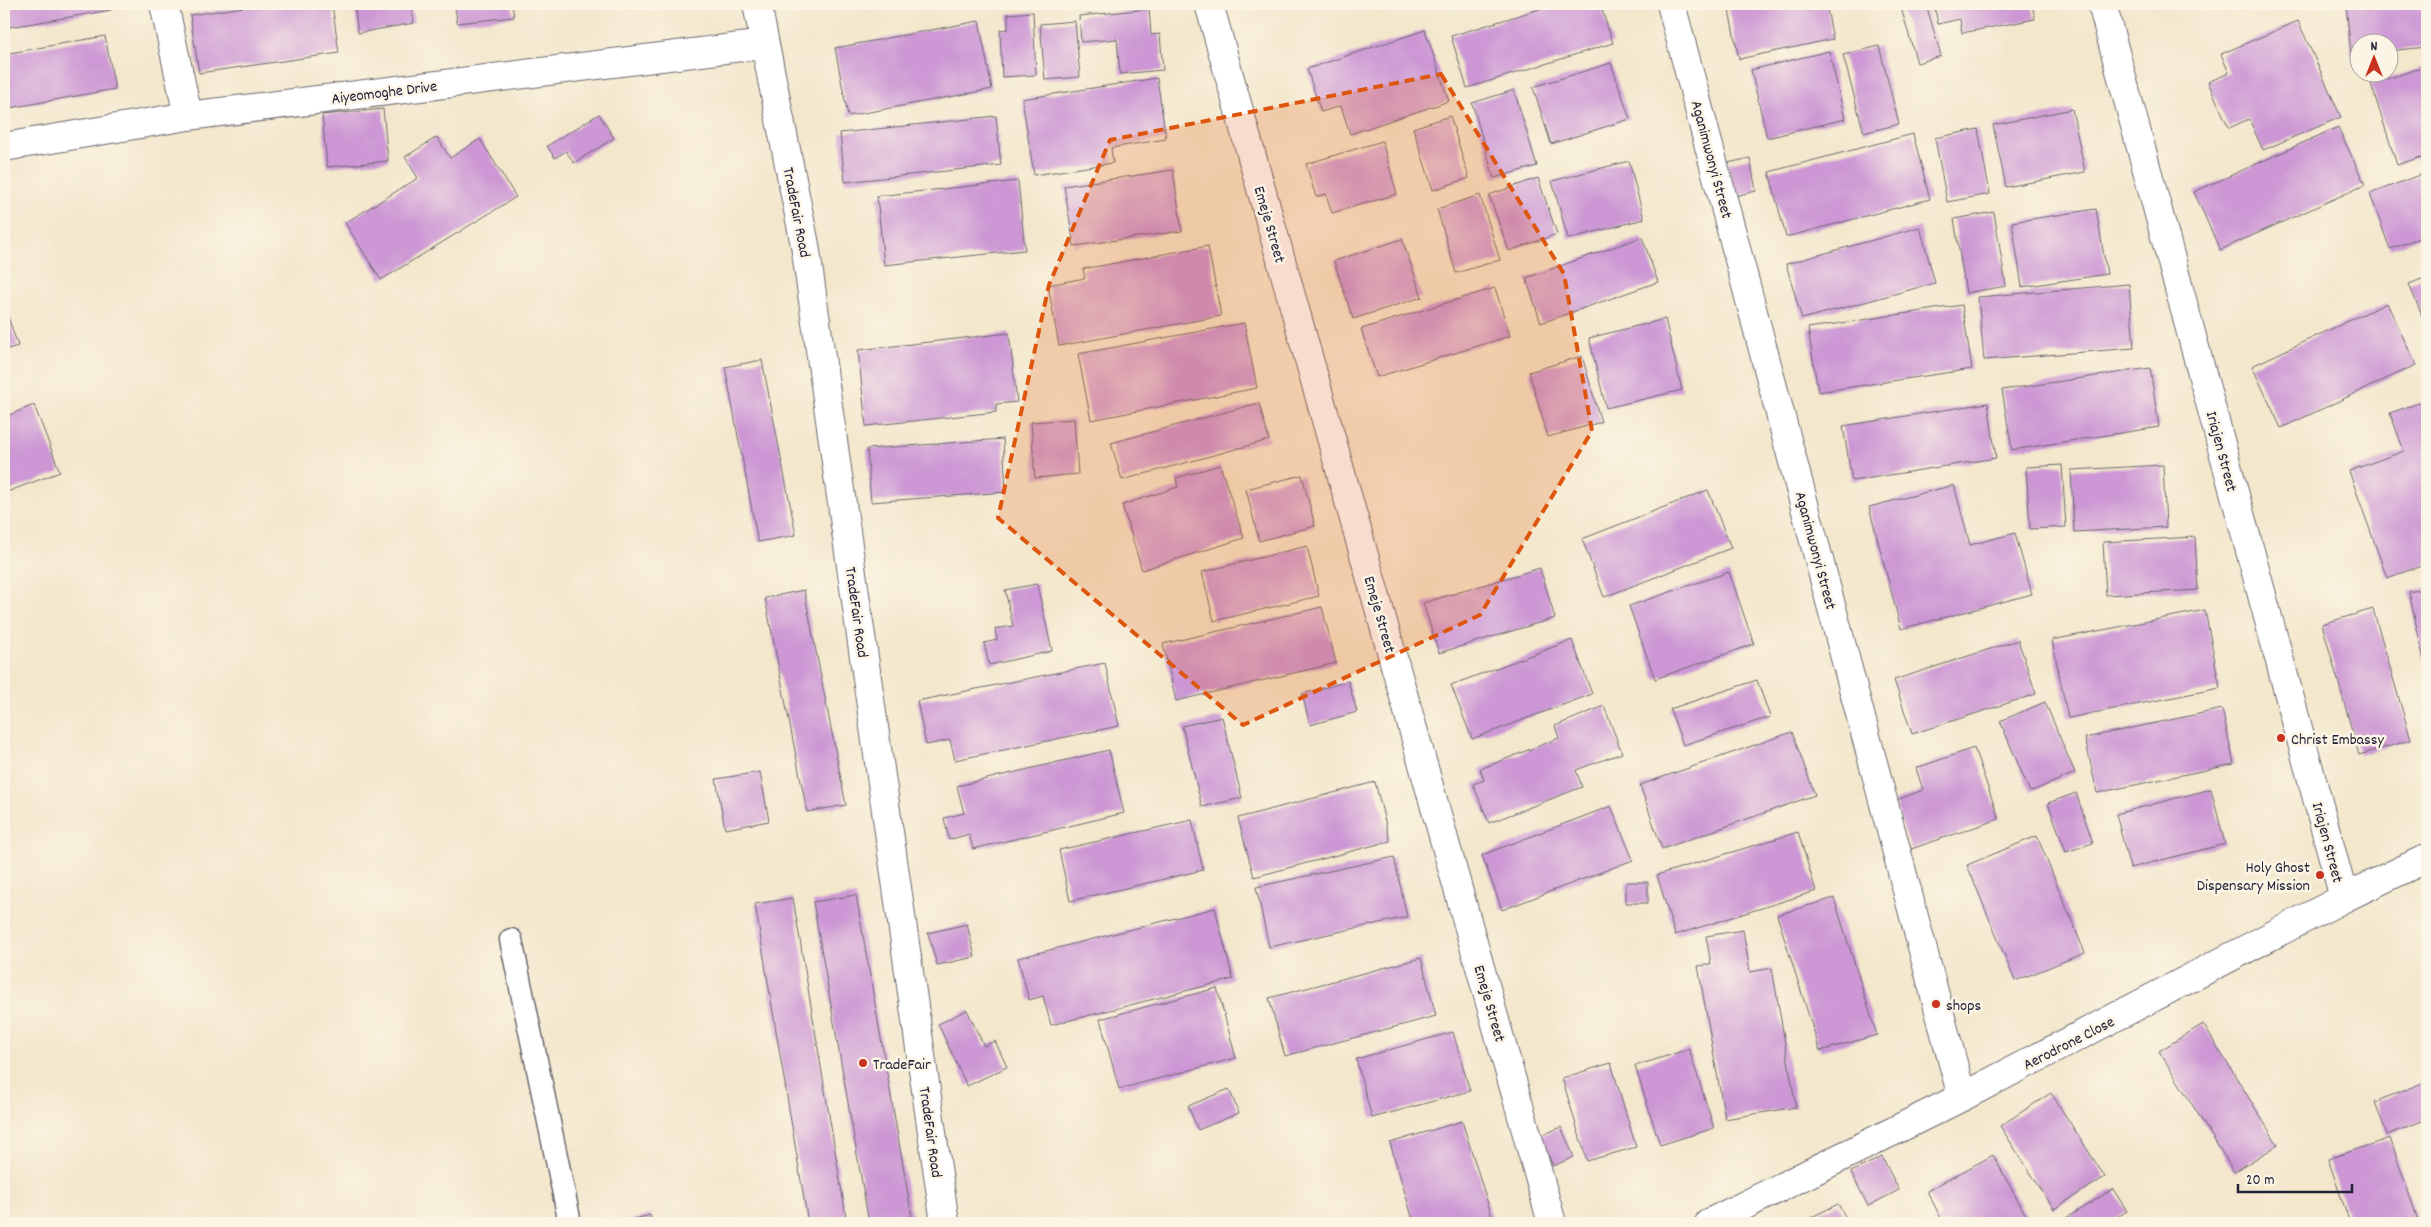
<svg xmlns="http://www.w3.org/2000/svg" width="2431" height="1227" viewBox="0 0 2431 1227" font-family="Dekko,sans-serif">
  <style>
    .building { fill: #cc97d4 }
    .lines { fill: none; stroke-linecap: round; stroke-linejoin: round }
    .service-casing { stroke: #6b676e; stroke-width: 25 }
    .minor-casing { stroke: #6b676e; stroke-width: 30 }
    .service { stroke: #fff; stroke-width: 22 }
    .minor { stroke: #fff; stroke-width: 28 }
    .marked { fill: #de560e; fill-opacity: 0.2; stroke: #de560e; stroke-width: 4; stroke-dasharray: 10 6; stroke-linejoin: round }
    .poi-dot { fill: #c8321e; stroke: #fcf5e5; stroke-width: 2 }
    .labels { text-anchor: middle; stroke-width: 5; stroke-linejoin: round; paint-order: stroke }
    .street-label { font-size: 16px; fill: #22223b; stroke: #fcf5e5 }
    .poi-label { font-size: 16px; fill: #22223b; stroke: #fcf5e5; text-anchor: start }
  </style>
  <rect width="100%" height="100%" fill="#fcf5e5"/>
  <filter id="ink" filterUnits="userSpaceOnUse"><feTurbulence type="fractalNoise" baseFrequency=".02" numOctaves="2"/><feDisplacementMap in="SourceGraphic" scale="10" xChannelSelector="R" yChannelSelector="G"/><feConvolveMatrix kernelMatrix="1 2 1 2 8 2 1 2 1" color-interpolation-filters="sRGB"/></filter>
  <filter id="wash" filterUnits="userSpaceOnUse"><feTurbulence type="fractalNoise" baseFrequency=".0096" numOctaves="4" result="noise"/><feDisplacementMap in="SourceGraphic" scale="20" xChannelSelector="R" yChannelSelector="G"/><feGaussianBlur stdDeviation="1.12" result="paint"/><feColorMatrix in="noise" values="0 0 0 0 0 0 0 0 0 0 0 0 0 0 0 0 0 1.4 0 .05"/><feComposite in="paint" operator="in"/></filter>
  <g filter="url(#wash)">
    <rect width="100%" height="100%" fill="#f3e7cc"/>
    <g id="blocks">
      <path class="building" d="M 4,4 L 110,4 L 111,10 L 4,28 Z
        M 264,4 L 332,4 L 339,53 L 199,73 L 190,15 Z
        M 354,4 L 411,4 L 414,23 L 358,33 Z
        M 455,4 L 512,4 L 514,17 L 457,23 Z
        M 1556,4 L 1600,4 L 1613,43 L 1467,88 L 1451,36 Z
        M 1736,4 L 1826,4 L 1833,39 L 1739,59 L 1728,5 Z
        M 1900,4 L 1926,4 L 1941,56 L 1917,63 Z
        M 1934,4 L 2032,4 L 2035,19 L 1962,33 L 1960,19 L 1938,24 Z
        M 2346,4 L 2427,4 L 2427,47 L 2388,51 L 2388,42 L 2358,42 L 2358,54 L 2351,55 Z
        M 1149,9 L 1151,35 L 1160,34 L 1163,70 L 1120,74 L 1117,39 L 1081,42 L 1079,16 Z
        M 1033,12 L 1036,75 L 1002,77 L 1000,30 L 1008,29 L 1008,14 Z
        M 979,21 L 992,89 L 848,116 L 835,48 Z
        M 1075,21 L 1080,77 L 1045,80 L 1040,24 Z
        M 2298,21 L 2341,117 L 2263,150 L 2249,119 L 2229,128 L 2208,82 L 2229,73 L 2221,54 Z
        M 1425,30 L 1449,101 L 1350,134 L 1341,106 L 1321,112 L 1307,69 Z
        M 105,36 L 115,89 L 4,109 L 4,54 Z
        M 1879,46 L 1899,124 L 1864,133 L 1843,55 Z
        M 1829,51 L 1845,119 L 1767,138 L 1751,70 Z
        M 1611,63 L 1630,119 L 1551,144 L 1533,87 Z
        M 2421,68 L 2427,87 L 2427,155 L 2397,165 L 2371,84 Z
        M 1157,78 L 1166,139 L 1111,148 L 1113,163 L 1034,175 L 1022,99 Z
        M 1514,90 L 1537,166 L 1494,178 L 1472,103 Z
        M 383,109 L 388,161 L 327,167 L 322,115 Z
        M 2072,109 L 2085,172 L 2006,187 L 1993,125 Z
        M 599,114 L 614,138 L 574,163 L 566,151 L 555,158 L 547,146 Z
        M 996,116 L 1001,165 L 845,182 L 840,133 Z
        M 1450,116 L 1469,178 L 1433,190 L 1413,128 Z
        M 2338,127 L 2365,185 L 2220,250 L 2194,192 Z
        M 1978,129 L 1990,194 L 1947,202 L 1935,138 Z
        M 1913,134 L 1930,199 L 1786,237 L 1769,172 Z
        M 437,137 L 450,158 L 480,139 L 516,197 L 381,280 L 345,223 L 418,178 L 405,157 Z
        M 1382,141 L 1397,194 L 1332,213 L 1326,194 L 1316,197 L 1306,164 Z
        M 1750,158 L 1756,191 L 1735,196 L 1728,163 Z
        M 1629,161 L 1644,219 L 1568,239 L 1552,181 Z
        M 1173,170 L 1182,231 L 1074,246 L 1064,186 Z
        M 2427,172 L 2427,235 L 2390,249 L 2370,194 Z
        M 1538,178 L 1557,234 L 1509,251 L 1489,195 Z
        M 1018,181 L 1025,250 L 884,265 L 877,196 Z
        M 1480,195 L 1500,260 L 1456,273 L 1437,209 Z
        M 2096,209 L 2107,274 L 2022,287 L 2012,222 Z
        M 1994,212 L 2006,286 L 1966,293 L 1954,219 Z
        M 1920,227 L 1935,283 L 1802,319 L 1786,264 Z
        M 1642,237 L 1658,282 L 1541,323 L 1526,278 Z
        M 1402,239 L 1422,297 L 1353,319 L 1334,261 Z
        M 1208,246 L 1221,316 L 1059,346 L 1048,285 L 1085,278 L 1083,269 Z
        M 2427,277 L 2427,328 L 2409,284 Z
        M 2129,284 L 2134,348 L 1984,360 L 1978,297 Z
        M 1495,288 L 1510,336 L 1377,377 L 1361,329 Z
        M 2387,303 L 2416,365 L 2281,428 L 2252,366 Z
        M 4,305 L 18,346 L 4,350 Z
        M 1962,305 L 1972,369 L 1818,392 L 1808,328 Z
        M 1665,319 L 1682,390 L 1606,408 L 1589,338 Z
        M 1244,323 L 1257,388 L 1091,420 L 1078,354 Z
        M 1009,333 L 1017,402 L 996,404 L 996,412 L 866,426 L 858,350 Z
        M 1582,356 L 1601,422 L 1548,437 L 1529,372 Z
        M 762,360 L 796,535 L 758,542 L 725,367 Z
        M 2150,368 L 2159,427 L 2012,450 L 2002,390 Z
        M 2427,400 L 2427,564 L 2387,578 L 2349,471 L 2404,451 L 2390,413 Z
        M 1259,403 L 1269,440 L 1122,480 L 1111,443 Z
        M 1988,403 L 1996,458 L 1852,481 L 1843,426 Z
        M 34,405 L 60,472 L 4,493 L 4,417 Z
        M 1074,419 L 1078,474 L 1035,478 L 1031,422 Z
        M 1003,439 L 1006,492 L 871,502 L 867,449 Z
        M 1220,465 L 1244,538 L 1142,570 L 1122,505 L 1178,487 L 1176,478 Z
        M 2062,465 L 2066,527 L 2030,529 L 2026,467 Z
        M 2163,465 L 2166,527 L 2074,532 L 2071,470 Z
        M 1302,475 L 1315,526 L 1259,541 L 1246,489 Z
        M 1954,485 L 1970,545 L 2015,533 L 2032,594 L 1901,629 L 1869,507 Z
        M 1708,490 L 1731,548 L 1604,597 L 1582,539 Z
        M 2195,537 L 2198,590 L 2106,595 L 2103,542 Z
        M 1307,546 L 1319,596 L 1214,621 L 1202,572 Z
        M 1540,568 L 1555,618 L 1439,653 L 1423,603 Z
        M 1729,572 L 1754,644 L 1655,679 L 1629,606 Z
        M 1037,584 L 1052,651 L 989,665 L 984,643 L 997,640 L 995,629 L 1013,626 L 1005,590 Z
        M 2427,588 L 2427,670 L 2426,670 L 2409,592 Z
        M 804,590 L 846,805 L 807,812 L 765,598 Z
        M 1322,607 L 1336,663 L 1176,701 L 1163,644 Z
        M 2373,609 L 2411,740 L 2359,755 L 2322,624 Z
        M 2205,610 L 2220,688 L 2068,718 L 2052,640 Z
        M 1572,640 L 1592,694 L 1472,739 L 1451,685 Z
        M 2018,640 L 2036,694 L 1912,734 L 1894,680 Z
        M 1105,663 L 1119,726 L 955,760 L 950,740 L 926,745 L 917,701 Z
        M 1757,680 L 1770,717 L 1683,745 L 1670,709 Z
        M 1348,681 L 1357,712 L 1310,725 L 1302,694 Z
        M 2045,702 L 2075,773 L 2030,792 L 2000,721 Z
        M 1604,706 L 1622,753 L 1576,770 L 1582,787 L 1489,823 L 1473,784 L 1484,780 L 1480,769 L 1559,738 L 1555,726 Z
        M 2222,709 L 2234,764 L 2097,793 L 2085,738 Z
        M 1222,717 L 1242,798 L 1202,807 L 1182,726 Z
        M 1792,732 L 1815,795 L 1662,849 L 1640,785 Z
        M 1974,748 L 1999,819 L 1911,849 L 1894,801 L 1923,790 L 1916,768 Z
        M 1109,750 L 1124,813 L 973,849 L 969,834 L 949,840 L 944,818 L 964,813 L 957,786 Z
        M 760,772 L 769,821 L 725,829 L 716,779 Z
        M 1375,782 L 1390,841 L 1254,877 L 1238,818 Z
        M 2211,789 L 2225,844 L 2130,868 L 2116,814 Z
        M 2076,793 L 2093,843 L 2066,852 L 2048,803 Z
        M 1611,806 L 1633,860 L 1502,910 L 1482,855 Z
        M 1192,820 L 1203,870 L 1070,901 L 1059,850 Z
        M 1798,832 L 1816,891 L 1675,935 L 1657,875 Z
        M 2037,836 L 2085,953 L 2015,981 L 1967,865 Z
        M 1394,857 L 1407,917 L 1269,947 L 1256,887 Z
        M 1626,882 L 1648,882 L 1648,903 L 1626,903 Z
        M 856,895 L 913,1223 L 869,1223 L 813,902 Z
        M 793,898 L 847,1223 L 808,1223 L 755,904 Z
        M 1834,898 L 1877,1035 L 1820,1051 L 1777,915 Z
        M 1215,908 L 1233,979 L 1051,1025 L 1043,996 L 1029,1000 L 1018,958 Z
        M 967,924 L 975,957 L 937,965 L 928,933 Z
        M 1743,930 L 1750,972 L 1772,968 L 1796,1107 L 1725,1119 L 1698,966 L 1711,964 L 1706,936 Z
        M 1421,958 L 1436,1016 L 1285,1056 L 1269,998 Z
        M 1217,988 L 1236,1058 L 1119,1089 L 1100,1019 Z
        M 967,1010 L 984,1046 L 995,1041 L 1007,1067 L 967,1086 L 938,1024 Z
        M 2203,1024 L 2278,1145 L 2234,1172 L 2159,1051 Z
        M 1453,1032 L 1470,1091 L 1372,1118 L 1356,1059 Z
        M 1689,1049 L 1714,1128 L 1660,1145 L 1635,1066 Z
        M 1611,1063 L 1636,1147 L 1587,1161 L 1562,1078 Z
        M 2427,1081 L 2427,1119 L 2387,1135 L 2375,1102 Z
        M 1229,1089 L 1239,1113 L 1198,1130 L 1188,1106 Z
        M 2051,1093 L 2105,1177 L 2054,1209 L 2000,1126 Z
        M 1462,1121 L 1494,1223 L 1414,1223 L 1390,1143 Z
        M 1561,1127 L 1574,1157 L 1553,1166 L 1540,1136 Z
        M 2390,1138 L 2419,1223 L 2350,1223 L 2328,1159 Z
        M 1993,1155 L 2030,1223 L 1930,1223 L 1941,1218 L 1927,1191 Z
        M 1882,1157 L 1899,1190 L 1868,1206 L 1851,1172 Z
        M 2113,1189 L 2127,1211 L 2108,1223 L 2058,1223 Z
        M 1838,1204 L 1849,1223 L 1800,1223 Z
        M 650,1215 L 652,1223 L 619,1223 Z"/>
    </g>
  </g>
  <g filter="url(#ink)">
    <use href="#blocks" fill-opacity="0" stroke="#6b676e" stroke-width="1"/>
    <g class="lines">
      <defs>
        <path id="service" d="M 511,940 L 570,1223"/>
        <path id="minor" d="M 164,4 L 188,116
          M 757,4 L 805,245 L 945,1223
          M 1209,4 L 1552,1223
          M 1671,4 L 1962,1097
          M 2102,4 L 2344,898
          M 4,147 L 188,116 L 765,44
          M 1709,1223 L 1962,1097 L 2344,898 L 2427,858"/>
      </defs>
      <use href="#service" class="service-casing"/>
      <use href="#minor" class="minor-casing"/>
      <use href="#service" class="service"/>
      <use href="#minor" class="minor"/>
    </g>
  </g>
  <path class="marked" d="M 1441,74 L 1564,274 L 1592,431 L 1480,615 L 1243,725 L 998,518 L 1049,285 L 1110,140 Z"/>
  <g class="poi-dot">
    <circle cx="2281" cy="738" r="5"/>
    <circle cx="2320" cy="875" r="5"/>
    <circle cx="1936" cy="1004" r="5"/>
    <circle cx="863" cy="1063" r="5"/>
  </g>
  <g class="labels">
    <g class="street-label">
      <text transform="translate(384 91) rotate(-7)" y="6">Aiyeomoghe Drive</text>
      <text transform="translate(1713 159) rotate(75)" y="6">Aganimwonyi Street</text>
      <text transform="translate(798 212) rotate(79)" y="6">TradeFair Road</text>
      <text transform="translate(1271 224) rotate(74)" y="6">Emeje Street</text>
      <text transform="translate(2223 451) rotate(75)" y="6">Iriajen Street</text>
      <text transform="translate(1817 550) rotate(75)" y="6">Aganimwonyi Street</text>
      <text transform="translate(858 612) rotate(82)" y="6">TradeFair Road</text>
      <text transform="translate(1381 614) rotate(74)" y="6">Emeje Street</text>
      <text transform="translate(2329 842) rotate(75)" y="6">Iriajen Street</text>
      <text transform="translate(1491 1003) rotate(74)" y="6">Emeje Street</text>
      <text transform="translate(2068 1042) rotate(-27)" y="6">Aerodrone Close</text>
      <text transform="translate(932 1132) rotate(82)" y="6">TradeFair Road</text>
    </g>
    <g class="poi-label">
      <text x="2291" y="744">Christ Embassy</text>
      <text x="2310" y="872" text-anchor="end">Holy Ghost<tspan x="2310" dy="18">Dispensary Mission</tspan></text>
      <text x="1946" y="1010">shops</text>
      <text x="873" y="1069">TradeFair</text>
    </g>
  </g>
  <rect width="2431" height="1227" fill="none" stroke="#fcf5e5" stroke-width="20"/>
  <g transform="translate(2374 58)"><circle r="24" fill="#fcf5e5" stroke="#a5a1a1"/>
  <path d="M0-4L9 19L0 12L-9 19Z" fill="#c8321e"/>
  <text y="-8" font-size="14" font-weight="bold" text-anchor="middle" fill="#22223b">N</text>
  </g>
  <path d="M2238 1184v8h114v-8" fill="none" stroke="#22223b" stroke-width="2.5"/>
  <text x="2246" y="1184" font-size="15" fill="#22223b" stroke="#fcf5e5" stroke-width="4" paint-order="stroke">20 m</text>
</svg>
